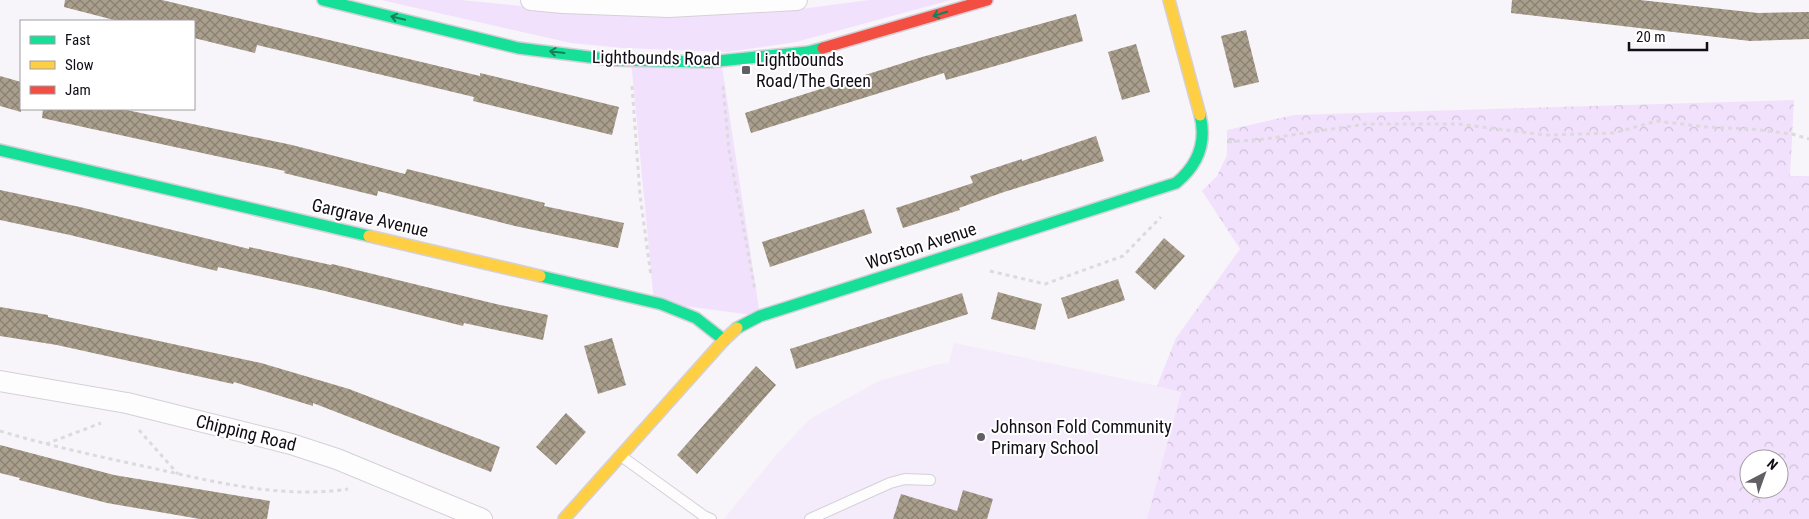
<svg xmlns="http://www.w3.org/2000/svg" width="1809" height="519" viewBox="0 0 1809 519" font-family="'Roboto Condensed',sans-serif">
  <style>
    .built { fill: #f4ebfb }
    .grass { fill: #f2e1fd }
    .forest { fill: url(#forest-crowns); fill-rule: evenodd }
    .building { fill: url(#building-cross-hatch) }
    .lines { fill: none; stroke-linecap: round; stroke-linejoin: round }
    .lane-casing { stroke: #d5d0d8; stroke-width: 12 }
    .street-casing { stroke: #d5d0d8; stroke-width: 22 }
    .fast-casing { stroke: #d5d0d8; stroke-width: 14 }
    .slow-casing { stroke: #d5d0d8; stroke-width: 14 }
    .jam-casing { stroke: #d5d0d8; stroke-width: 14 }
    .path { stroke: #dcdadd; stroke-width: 3; stroke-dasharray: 4 4; stroke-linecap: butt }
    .lane { stroke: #fefdfe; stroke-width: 10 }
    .street { stroke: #fefdfe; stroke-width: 20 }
    .fast { stroke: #16e098; stroke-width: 11 }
    .slow { stroke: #ffcf43; stroke-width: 11 }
    .jam { stroke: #f24e42; stroke-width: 11 }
    .oneway { stroke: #14815e }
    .poi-dot { fill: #625e66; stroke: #fff; stroke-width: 2 }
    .labels { text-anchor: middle; stroke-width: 4; stroke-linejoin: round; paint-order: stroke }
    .street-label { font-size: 18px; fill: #120d16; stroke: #fff }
    .poi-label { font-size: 18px; fill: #120d16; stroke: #fff; text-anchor: start }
  </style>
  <defs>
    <pattern id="forest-crowns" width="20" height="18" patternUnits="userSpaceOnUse" patternTransform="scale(1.25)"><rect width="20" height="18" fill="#f2e1fd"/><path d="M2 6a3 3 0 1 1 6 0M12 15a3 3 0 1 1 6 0" fill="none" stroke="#cec0d8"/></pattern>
    <pattern id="building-cross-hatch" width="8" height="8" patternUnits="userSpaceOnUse" patternTransform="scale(1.25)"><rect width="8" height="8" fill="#aa9f8d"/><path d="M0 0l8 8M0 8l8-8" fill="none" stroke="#898072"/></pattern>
  </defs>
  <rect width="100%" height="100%" fill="#f7f4fa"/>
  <path class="built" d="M 954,343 L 1181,391 L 1148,519 L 724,519 L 776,455 L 810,419 L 879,381 L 939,364 L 949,363 Z"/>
  <path class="grass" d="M 381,0 L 460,0 L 626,16 L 669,17 L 777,12 L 870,0 L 951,0 L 796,42 L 728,52 L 623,48 L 571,43 Z
    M 631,60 L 721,60 L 760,316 L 654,302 Z"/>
  <path class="forest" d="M 1794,100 L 1790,176 L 1809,176 L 1809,519 L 1147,519 L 1181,392 L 1157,386 L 1176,338 L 1240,249 L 1202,191 L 1217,176 L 1227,155 L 1227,130 L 1294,115 ZM 1749,459 L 1779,459 L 1779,489 L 1749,489 Z"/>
  <path class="building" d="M 65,0 L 162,0 L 480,76 L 480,73 L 619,107 L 612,135 L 473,101 L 474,97 L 257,45 L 255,53 L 194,38 L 194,21 L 118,21 L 64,7 Z
    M 1512,0 L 1640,0 L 1758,13 L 1809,12 L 1809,39 L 1750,41 L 1511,13 Z
    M 1076,14 L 1083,41 L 946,80 L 944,73 L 751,133 L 745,113 L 922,57 Z
    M 1246,30 L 1259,82 L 1234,88 L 1221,36 Z
    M 1136,44 L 1150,92 L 1122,100 L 1108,52 Z
    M 0,76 L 21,82 L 21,112 L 0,106 Z
    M 43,109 L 122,109 L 292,145 L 405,174 L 407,169 L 545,203 L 544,206 L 624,223 L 618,248 L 515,226 L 378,191 L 377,196 L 284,173 L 285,171 L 42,118 Z
    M 1096,136 L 1104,161 L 1004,192 L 959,208 L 960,210 L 903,228 L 896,208 L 973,183 L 970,176 L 1022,159 L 1022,161 Z
    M 0,190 L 80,207 L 249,249 L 249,247 L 331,265 L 332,264 L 496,304 L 548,315 L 543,340 L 464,323 L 463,326 L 325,291 L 218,267 L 217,271 L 70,235 L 0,220 Z
    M 864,209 L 872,233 L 770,267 L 762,242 Z
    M 1164,238 L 1185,256 L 1155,290 L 1135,272 Z
    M 1118,279 L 1125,300 L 1068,319 L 1061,298 Z
    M 998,292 L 1042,304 L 1035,330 L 991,319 Z
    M 962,293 L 968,314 L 796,369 L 790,349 Z
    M 0,307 L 48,315 L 48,317 L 261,363 L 349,389 L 500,447 L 491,472 L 313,403 L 313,406 L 234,382 L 233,384 L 57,345 L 0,336 Z
    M 612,338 L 626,385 L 598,394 L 584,346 Z
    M 756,366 L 776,385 L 697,474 L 677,455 Z
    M 566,413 L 586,432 L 556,465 L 536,447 Z
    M 0,445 L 114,475 L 270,501 L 267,519 L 200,519 L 107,503 L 19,480 L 20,478 L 0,473 Z
    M 963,490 L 993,499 L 987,519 L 893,519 L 901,494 L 957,511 Z"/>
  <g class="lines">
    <defs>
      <path id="lane" d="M 621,456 L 704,516 L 711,519
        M 810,519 L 890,483 L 905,479 L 930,480"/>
      <path id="street" d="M 531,0 L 563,3 L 669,7 L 797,0
        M 0,381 L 127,403 L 291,444 L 337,459 L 482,519"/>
      <path id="fast" d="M 323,0 L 518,48 L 613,60 L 708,62 L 808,52 L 823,48
        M 0,150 L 369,236
        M 540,276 L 661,304 L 696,318 L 724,340
        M 737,328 L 760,316 L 1176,183 C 1198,165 1207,143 1200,115"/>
      <path id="slow" d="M 1169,0 L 1200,115
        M 369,236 L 540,276
        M 564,519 L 724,340 L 737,328"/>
      <path id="jam" d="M 823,48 L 987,0"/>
    </defs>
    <use href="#lane" class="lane-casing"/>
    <use href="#street" class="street-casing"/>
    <use href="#fast" class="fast-casing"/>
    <use href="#slow" class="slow-casing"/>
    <use href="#jam" class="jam-casing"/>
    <path class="path" d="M 632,86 L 640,195 L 651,276
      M 723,86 L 729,150 L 755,290
      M 1228,142 L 1265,139 L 1366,124 L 1459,124 L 1547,135 L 1614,133 L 1657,121 L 1706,127 L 1751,129 L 1792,134 L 1809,139
      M 990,271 L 1045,284 L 1123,256 L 1161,217
      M 139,430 L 178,474
      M 0,431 C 50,446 101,457 152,468 C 215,482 282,499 348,489
      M 46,444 L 101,423"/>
    <use href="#lane" class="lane"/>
    <use href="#street" class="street"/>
    <use href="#fast" class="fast"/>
    <use href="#slow" class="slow"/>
    <use href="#jam" class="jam"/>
  </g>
  <defs><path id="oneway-shaft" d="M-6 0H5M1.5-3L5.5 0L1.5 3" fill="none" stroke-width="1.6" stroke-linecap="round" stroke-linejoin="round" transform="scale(1.25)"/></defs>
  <g class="oneway">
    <use href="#oneway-shaft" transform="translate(940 14) rotate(163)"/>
    <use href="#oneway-shaft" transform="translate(398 18) rotate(-166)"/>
    <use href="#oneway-shaft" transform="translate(557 52) rotate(-173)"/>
  </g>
  <g class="poi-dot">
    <rect x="741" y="65" width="10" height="10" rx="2.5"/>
    <circle cx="981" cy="437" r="5"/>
  </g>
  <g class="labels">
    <g class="street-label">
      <text transform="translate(656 58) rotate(1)" y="6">Lightbounds Road</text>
      <text transform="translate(370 218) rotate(13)" y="6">Gargrave Avenue</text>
      <text transform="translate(921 246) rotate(-18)" y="6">Worston Avenue</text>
      <text transform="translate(246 433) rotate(14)" y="6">Chipping Road</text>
    </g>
    <g class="poi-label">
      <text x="756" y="66">Lightbounds<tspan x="756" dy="21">Road/The Green</tspan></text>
      <text x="991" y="433">Johnson Fold Community<tspan x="991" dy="21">Primary School</tspan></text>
    </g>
  </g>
  <rect x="20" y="20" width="175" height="90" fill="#ffffff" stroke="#a09ea2"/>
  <rect x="30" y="36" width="25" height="8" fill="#16e098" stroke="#a09ea2"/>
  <text x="65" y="45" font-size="15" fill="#120d16">Fast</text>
  <rect x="30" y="61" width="25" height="8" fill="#ffcf43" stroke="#a09ea2"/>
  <text x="65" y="70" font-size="15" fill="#120d16">Slow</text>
  <rect x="30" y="86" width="25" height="8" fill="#f24e42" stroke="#a09ea2"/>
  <text x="65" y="95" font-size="15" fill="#120d16">Jam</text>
  <g transform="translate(1764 474) rotate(41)"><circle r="24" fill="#ffffff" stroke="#a09ea2"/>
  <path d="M0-4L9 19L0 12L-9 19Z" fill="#625e66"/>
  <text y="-8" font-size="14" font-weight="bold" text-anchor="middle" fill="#120d16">N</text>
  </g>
  <path d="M1629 42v8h78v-8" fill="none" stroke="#120d16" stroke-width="2.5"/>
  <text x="1636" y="42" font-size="15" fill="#120d16" stroke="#ffffff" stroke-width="4" paint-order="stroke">20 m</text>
</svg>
